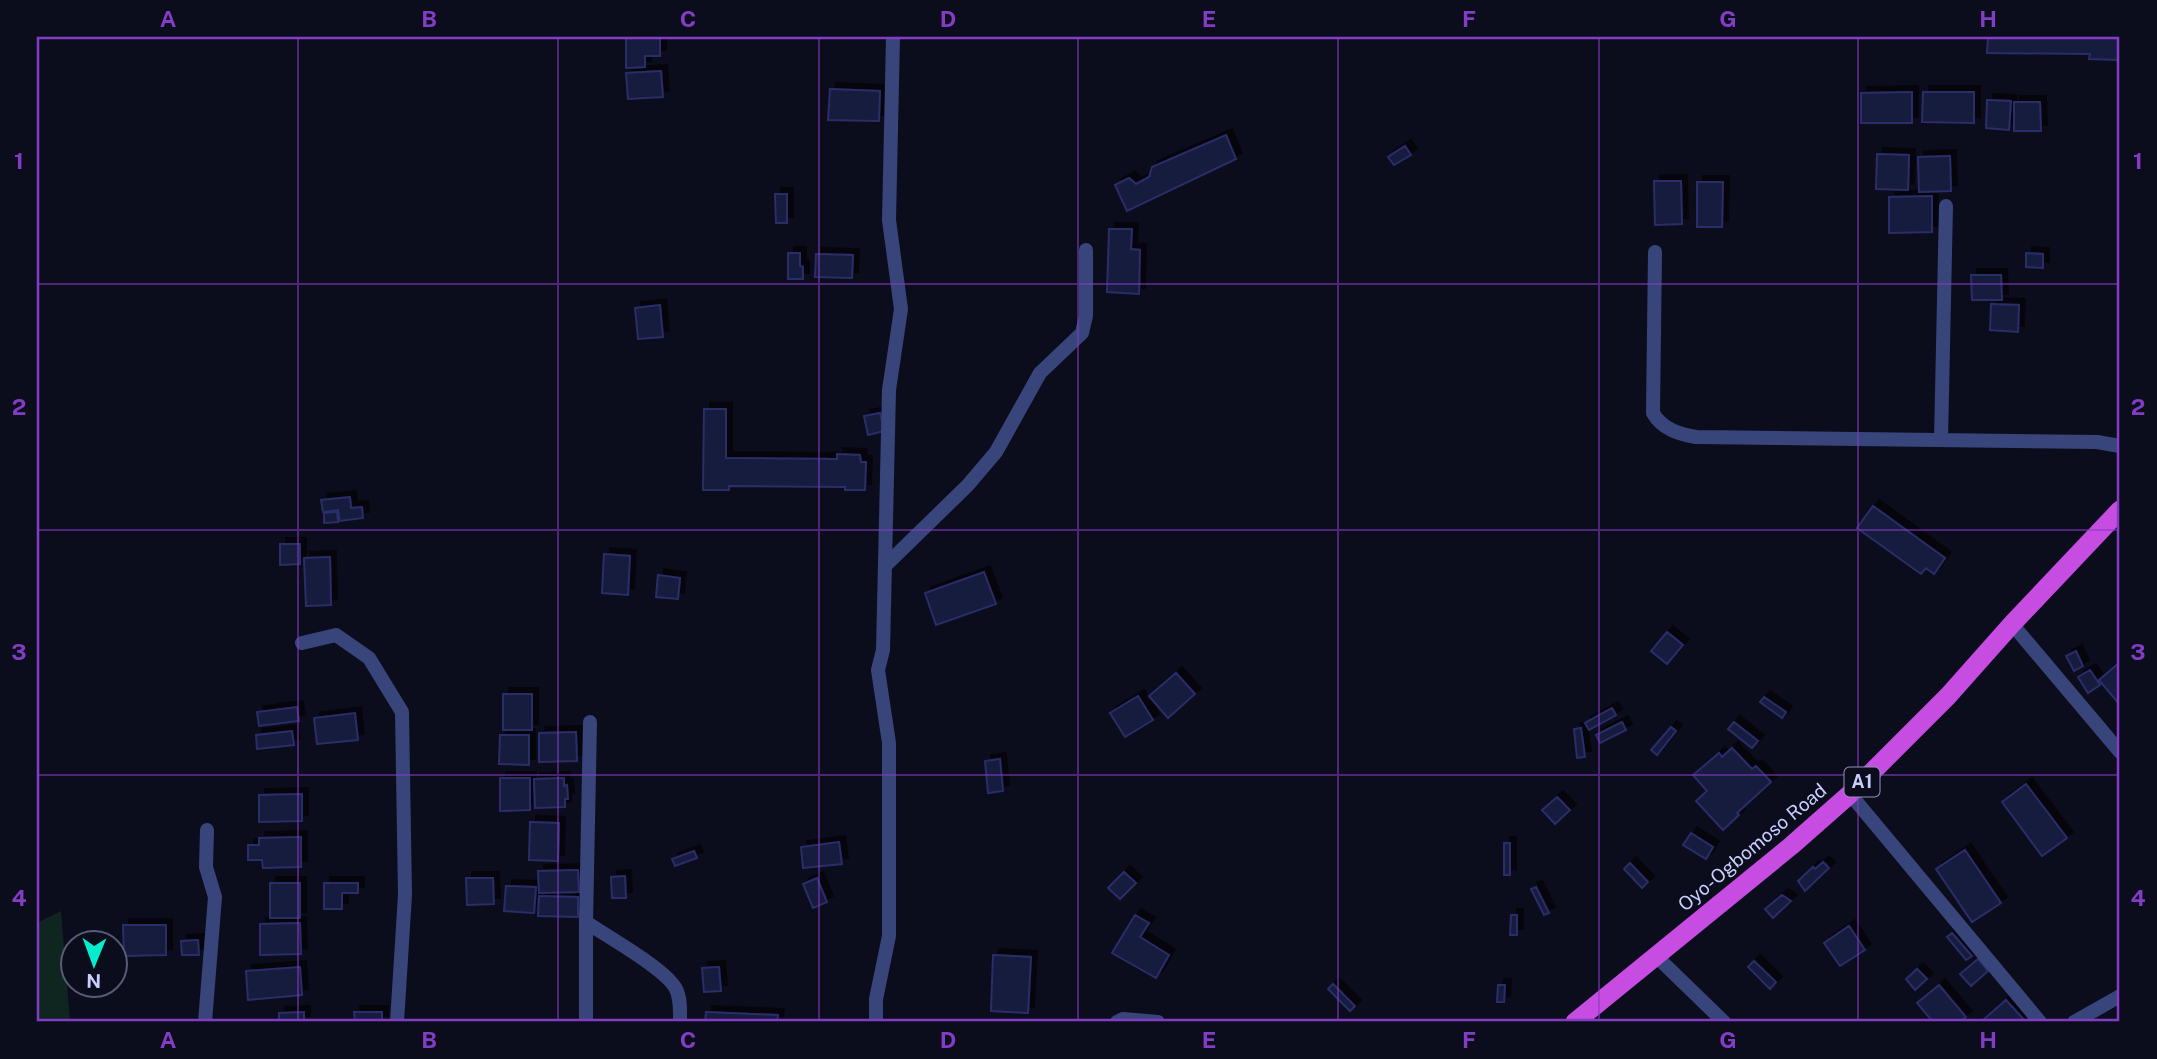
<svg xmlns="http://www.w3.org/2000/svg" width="2157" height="1059" viewBox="0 0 2157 1059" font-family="'Public Sans',sans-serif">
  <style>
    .green { fill: #0f2620 }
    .building { fill: #181a3d; stroke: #2b2d68; stroke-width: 2; filter: url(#shadow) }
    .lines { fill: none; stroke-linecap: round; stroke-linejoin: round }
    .minor { stroke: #38457a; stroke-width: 14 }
    .trunk { stroke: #c74ce2; stroke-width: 19 }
    .grid { fill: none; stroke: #833cc5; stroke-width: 2; stroke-opacity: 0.55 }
    .labels { text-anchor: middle; stroke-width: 5; stroke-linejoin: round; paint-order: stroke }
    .shield { fill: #0c0d1c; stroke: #9095ba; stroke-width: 2 }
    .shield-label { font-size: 18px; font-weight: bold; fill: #c8cffe }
    .street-label { font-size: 19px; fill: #c8cffe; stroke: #0c0d1c }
    .neatline { fill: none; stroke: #833cc5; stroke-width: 2.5 }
    .grid-label { font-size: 23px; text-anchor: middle; font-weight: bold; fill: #833cc5 }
  </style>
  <defs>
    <filter id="shadow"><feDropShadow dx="6" dy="-6" stdDeviation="0" flood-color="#0009"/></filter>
  </defs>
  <rect width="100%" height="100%" fill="#0c0d1c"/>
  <path class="green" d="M 61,911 L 70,1022 L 37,1022 L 37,923 Z"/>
  <path class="building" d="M 626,37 L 660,37 L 660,56 L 645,56 L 645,67 L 626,68 Z
    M 1988,37 L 2120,37 L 2119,60 L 2089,59 L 2090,54 L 1987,53 Z
    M 661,71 L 663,97 L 628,99 L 626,73 Z
    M 830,89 L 880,91 L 879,121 L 828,120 Z
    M 1912,92 L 1912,123 L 1861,123 L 1861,93 Z
    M 1923,92 L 1974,92 L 1974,123 L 1922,122 Z
    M 1987,100 L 2011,101 L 2009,130 L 1986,128 Z
    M 2014,102 L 2040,102 L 2041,131 L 2014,131 Z
    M 1226,135 L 1236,159 L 1127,211 L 1115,185 L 1129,178 L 1136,184 L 1149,177 L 1152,167 Z
    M 1405,146 L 1411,155 L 1394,165 L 1388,157 Z
    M 1877,154 L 1909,155 L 1908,190 L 1876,189 Z
    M 1950,156 L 1951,191 L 1919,192 L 1918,157 Z
    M 1654,181 L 1681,181 L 1682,224 L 1655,225 Z
    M 1697,182 L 1723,182 L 1722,227 L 1697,227 Z
    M 775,194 L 787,194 L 787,223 L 776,223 Z
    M 1932,196 L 1932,232 L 1889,233 L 1889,197 Z
    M 1109,229 L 1132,229 L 1131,249 L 1140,250 L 1139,294 L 1107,292 Z
    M 788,253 L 800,253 L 800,266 L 803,267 L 803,279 L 788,279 Z
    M 2026,253 L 2043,254 L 2043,268 L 2026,267 Z
    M 816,254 L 853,255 L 852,278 L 815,277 Z
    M 1971,275 L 2001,275 L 2002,300 L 1972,300 Z
    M 1991,304 L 2019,305 L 2018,332 L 1990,330 Z
    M 660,305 L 663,337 L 638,339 L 635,308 Z
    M 704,409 L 726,409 L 726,458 L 837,459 L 837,454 L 860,455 L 861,462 L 866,462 L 865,490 L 845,490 L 845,487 L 729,486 L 729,490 L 703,490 Z
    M 880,413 L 884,431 L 868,435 L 864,416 Z
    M 350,497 L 351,508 L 362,507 L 363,518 L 340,521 L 338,510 L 323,512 L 321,500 Z
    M 1873,506 L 1945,558 L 1934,574 L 1926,568 L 1921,574 L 1857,528 Z
    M 337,512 L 338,522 L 324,523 L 324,513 Z
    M 280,544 L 300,544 L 300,564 L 280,565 Z
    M 604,554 L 630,556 L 628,595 L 602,593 Z
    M 330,557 L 331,605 L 306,606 L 304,558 Z
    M 984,572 L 996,604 L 936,625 L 925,593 Z
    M 658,575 L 680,578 L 678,599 L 656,597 Z
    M 1667,632 L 1683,645 L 1667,664 L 1651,651 Z
    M 2076,651 L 2083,666 L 2074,671 L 2066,656 Z
    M 2120,662 L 2120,705 L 2099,680 Z
    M 2090,670 L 2100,685 L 2088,693 L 2078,677 Z
    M 1176,673 L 1195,694 L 1168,718 L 1149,696 Z
    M 503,694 L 532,694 L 532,730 L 503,730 Z
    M 1138,696 L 1153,720 L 1125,737 L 1110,713 Z
    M 1764,697 L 1786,712 L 1782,718 L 1760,702 Z
    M 297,707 L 299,721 L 259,726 L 257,712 Z
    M 1612,708 L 1616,715 L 1589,730 L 1585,723 Z
    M 355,713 L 358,740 L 317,744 L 314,718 Z
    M 1622,722 L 1626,730 L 1600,743 L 1596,735 Z
    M 1734,722 L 1758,741 L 1752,748 L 1728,729 Z
    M 1671,727 L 1676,731 L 1657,755 L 1651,750 Z
    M 1581,728 L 1585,757 L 1577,758 L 1574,729 Z
    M 292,731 L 294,745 L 257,749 L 256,735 Z
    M 576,732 L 577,761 L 539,762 L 539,733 Z
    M 500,735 L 529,735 L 529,765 L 499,764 Z
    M 1732,748 L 1752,769 L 1756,766 L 1771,782 L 1737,813 L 1739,815 L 1723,830 L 1696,801 L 1707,791 L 1693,775 L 1719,753 L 1722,757 Z
    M 1000,759 L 1003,791 L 988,793 L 985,761 Z
    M 500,778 L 530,778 L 530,810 L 500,811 Z
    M 564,778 L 564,786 L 567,785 L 568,799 L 565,799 L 565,807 L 535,808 L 534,779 Z
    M 2026,784 L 2067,838 L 2042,856 L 2002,802 Z
    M 302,794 L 302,821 L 259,822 L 259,795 Z
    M 1557,797 L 1570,810 L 1555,824 L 1542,810 Z
    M 530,822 L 559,823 L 558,861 L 529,860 Z
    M 1691,833 L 1713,847 L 1706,859 L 1683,845 Z
    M 301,837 L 301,867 L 263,868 L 262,860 L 248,860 L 248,845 L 259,845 L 259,838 Z
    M 839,842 L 842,864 L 803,868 L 801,847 Z
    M 1504,843 L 1510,843 L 1510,875 L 1504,875 Z
    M 1965,850 L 2001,903 L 1972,922 L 1936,869 Z
    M 694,851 L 697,858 L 675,866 L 672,859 Z
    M 1823,862 L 1829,868 L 1805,891 L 1798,881 L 1813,867 L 1815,869 Z
    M 1630,863 L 1648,882 L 1642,888 L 1624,869 Z
    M 578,870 L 579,892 L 539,893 L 538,871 Z
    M 1124,872 L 1136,883 L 1120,899 L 1108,888 Z
    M 625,876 L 626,898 L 612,898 L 611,877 Z
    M 466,878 L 493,878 L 494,904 L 467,905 Z
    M 817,878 L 827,902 L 813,908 L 803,884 Z
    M 270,883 L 300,883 L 300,918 L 270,918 Z
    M 324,883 L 358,883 L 358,893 L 342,893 L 342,909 L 324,909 Z
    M 506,886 L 536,887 L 534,913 L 504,911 Z
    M 1536,887 L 1549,913 L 1544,915 L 1531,889 Z
    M 1782,895 L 1791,901 L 1773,918 L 1765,909 Z
    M 539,896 L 578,897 L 578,917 L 538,916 Z
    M 1135,915 L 1149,923 L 1140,937 L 1169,955 L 1156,978 L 1112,953 Z
    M 1511,915 L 1517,915 L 1517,935 L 1510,935 Z
    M 300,923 L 301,954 L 260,955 L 260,924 Z
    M 123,925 L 166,925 L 166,955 L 124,956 Z
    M 1849,926 L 1865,950 L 1840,966 L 1824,943 Z
    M 1952,933 L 1972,956 L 1966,960 L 1947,937 Z
    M 198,940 L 199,955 L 182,955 L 181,941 Z
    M 993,955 L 1031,957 L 1028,1013 L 991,1011 Z
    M 1978,959 L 1988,971 L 1971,986 L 1960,974 Z
    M 1754,961 L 1776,982 L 1770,989 L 1748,967 Z
    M 300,967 L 302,995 L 248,1000 L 246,971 Z
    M 719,967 L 721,991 L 704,992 L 702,968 Z
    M 1917,969 L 1927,979 L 1915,990 L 1906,979 Z
    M 1333,984 L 1355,1006 L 1350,1011 L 1328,989 Z
    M 1498,985 L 1505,985 L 1504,1002 L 1497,1002 Z
    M 1939,985 L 1966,1017 L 1959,1022 L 1933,1022 L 1917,1003 Z
    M 2006,1000 L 2026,1022 L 1985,1022 L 1983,1020 Z
    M 304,1012 L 304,1022 L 279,1022 L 279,1013 Z
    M 354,1012 L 382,1012 L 382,1022 L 355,1022 Z
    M 706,1012 L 778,1015 L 777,1022 L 705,1022 Z"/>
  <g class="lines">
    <path class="minor" d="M 1655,252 L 1653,413 C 1662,429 1679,434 1696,437 L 2097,442 L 2120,446
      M 1941,440 L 1946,206
      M 886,565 L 968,485 L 996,452 L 1040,373 L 1082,333 L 1086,316 L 1086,250
      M 2012,624 L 2120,752
      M 302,643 L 336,635 L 369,658 L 402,712 L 405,895 L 397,1022
      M 1850,794 L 2040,1022
      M 586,922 C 606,936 666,969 676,989 C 681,999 680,1012 680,1022
      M 1656,956 L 1724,1022
      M 205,1022 L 215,897 L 206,867 L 207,830
      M 586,1022 L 586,922 L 590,722
      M 876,1022 L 876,999 L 889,936 L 889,743 L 878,670 L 883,650 L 889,390 L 901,309 L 889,220 L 893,37
      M 1117,1022 L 1123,1019 L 1158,1022
      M 2074,1022 L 2120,996"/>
    <path class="trunk" d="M 1575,1022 L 1791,846 L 1850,794 L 1948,696 L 2012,624 L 2120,510"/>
  </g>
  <path class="grid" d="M 298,37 L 298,1022M 558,37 L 558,1022M 819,37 L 819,1022M 1078,37 L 1078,1022M 1338,37 L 1338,1022M 1599,37 L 1599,1022M 1858,37 L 1858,1022M 37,284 L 2120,284M 37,530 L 2120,530M 37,775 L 2120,775"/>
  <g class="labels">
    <rect class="shield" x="1844.5" y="767.5" width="35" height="29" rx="5"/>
    <g class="shield-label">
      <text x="1862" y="788">A1</text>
    </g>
    <g class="street-label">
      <text transform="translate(1752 847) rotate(-40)" y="7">Oyo-Ogbomoso Road</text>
    </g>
  </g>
  <rect width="2157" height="1059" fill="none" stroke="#0c0d1c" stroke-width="77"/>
  <g transform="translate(94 964) rotate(181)"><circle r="33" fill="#0c0d1c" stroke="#575b76" stroke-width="2"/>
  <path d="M0-5L12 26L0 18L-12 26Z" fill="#05edcc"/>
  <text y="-10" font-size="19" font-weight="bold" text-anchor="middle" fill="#c8cffe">N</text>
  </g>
  <rect x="38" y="38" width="2080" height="982" class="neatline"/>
  <g class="grid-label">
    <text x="168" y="27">A</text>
    <text x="429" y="27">B</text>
    <text x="688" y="27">C</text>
    <text x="948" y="27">D</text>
    <text x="1209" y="27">E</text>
    <text x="1469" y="27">F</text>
    <text x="1728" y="27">G</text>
    <text x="1988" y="27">H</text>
    <text x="19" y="169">1</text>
    <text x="2138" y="169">1</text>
    <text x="19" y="415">2</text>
    <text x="2138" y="415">2</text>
    <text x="19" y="660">3</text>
    <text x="2138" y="660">3</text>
    <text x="19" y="906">4</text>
    <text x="2138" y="906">4</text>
    <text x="168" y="1048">A</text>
    <text x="429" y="1048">B</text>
    <text x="688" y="1048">C</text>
    <text x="948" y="1048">D</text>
    <text x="1209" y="1048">E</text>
    <text x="1469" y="1048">F</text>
    <text x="1728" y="1048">G</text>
    <text x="1988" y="1048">H</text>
  </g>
</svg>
